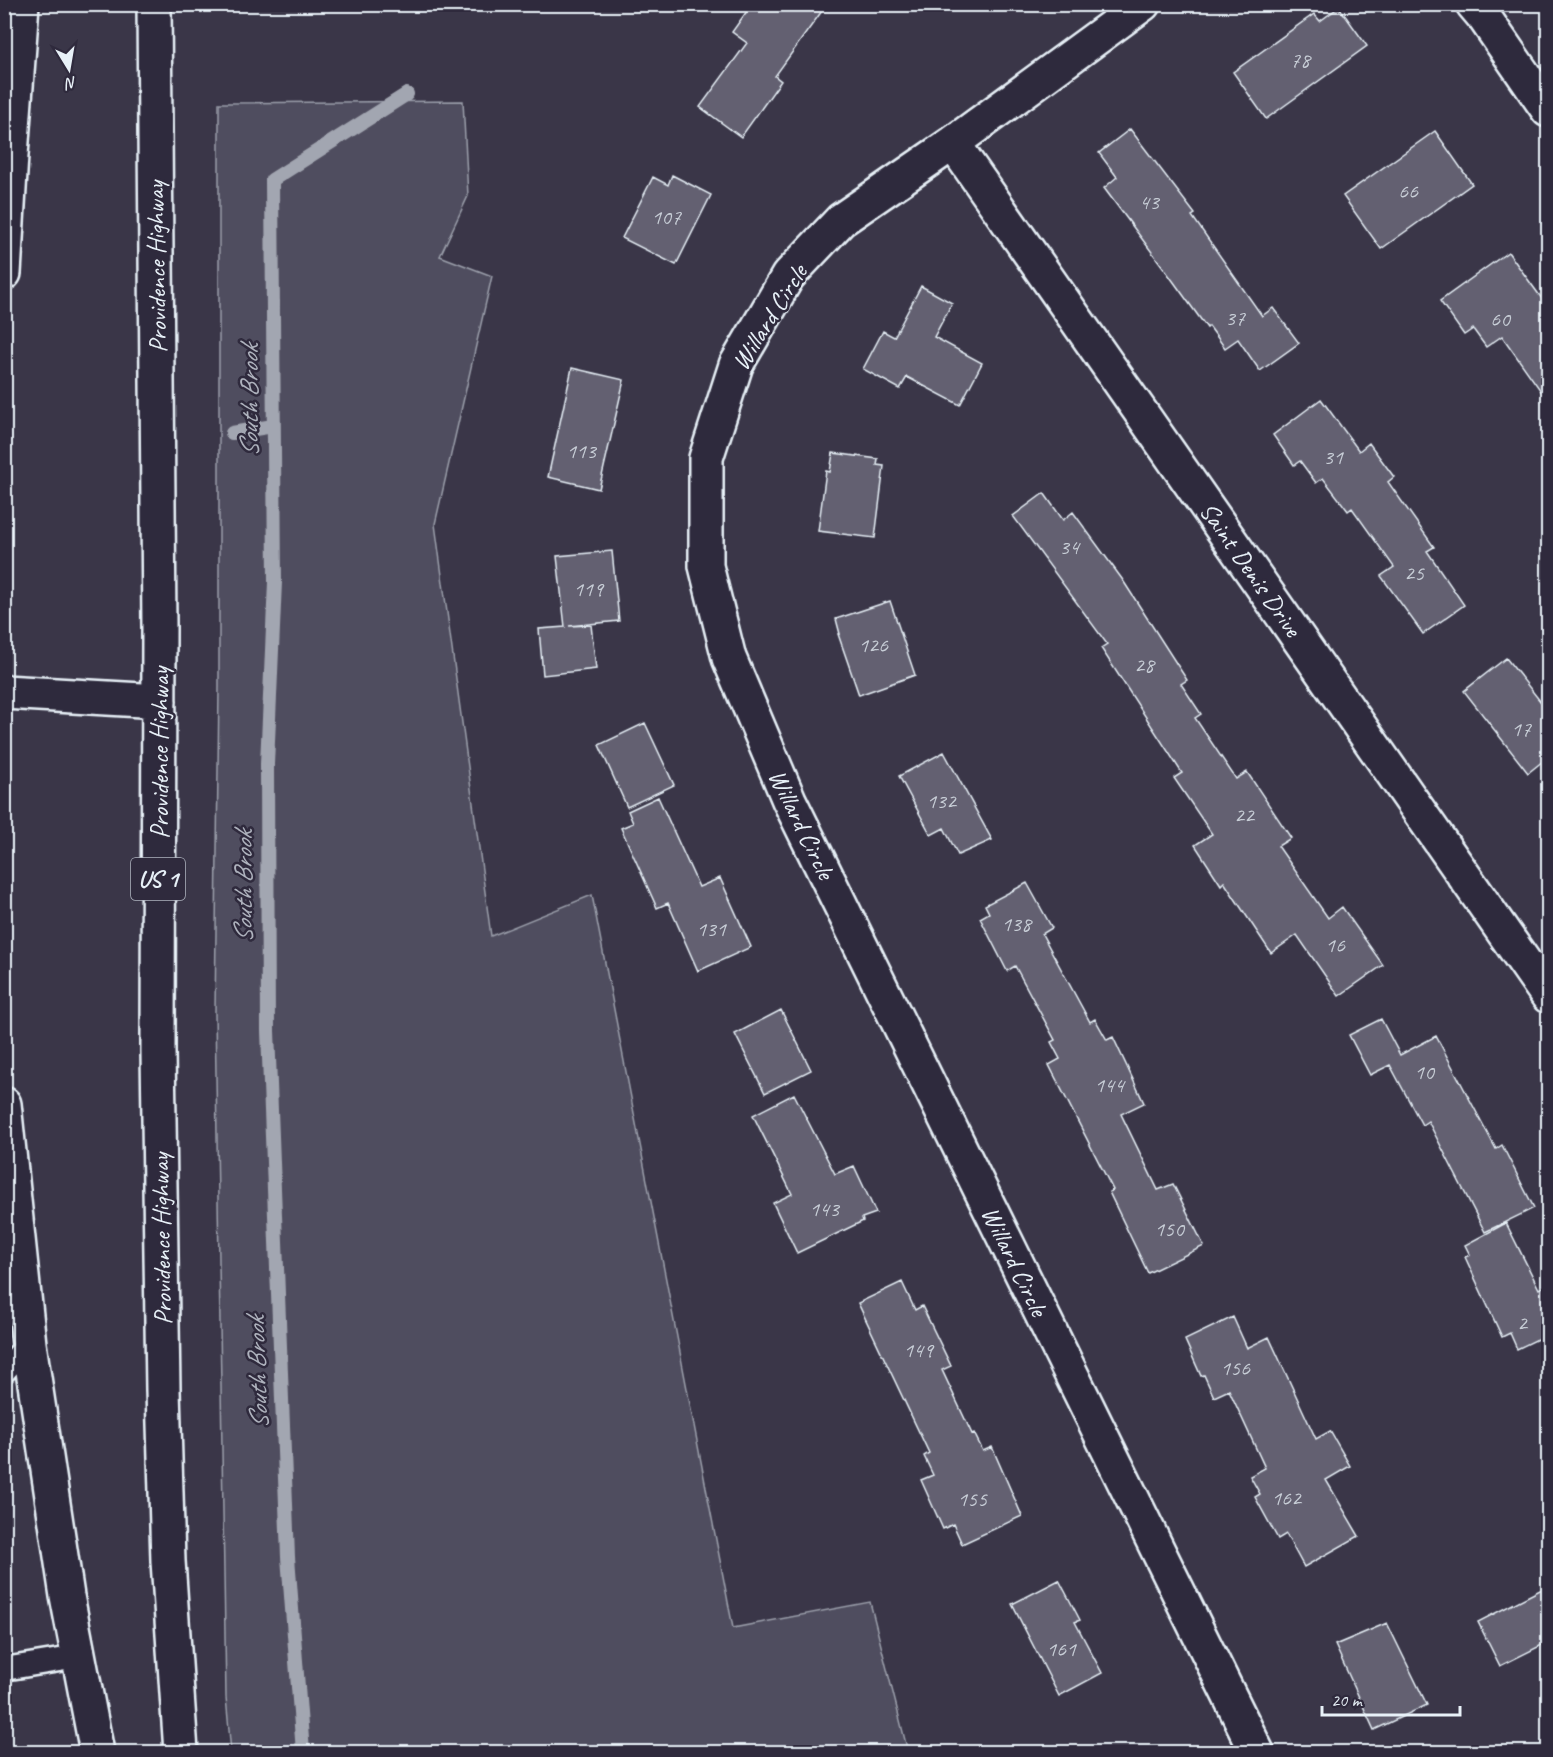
<svg xmlns="http://www.w3.org/2000/svg" width="1553" height="1757" viewBox="0 0 1553 1757" font-family="Caveat,sans-serif">
  <style>
    .green { fill: #504e5f; stroke: #9ca0ac; stroke-width: 1.5 }
    .lines { fill: none; stroke-linecap: round; stroke-linejoin: round }
    .stream { stroke: #a2a6b1; stroke-width: 14 }
    .building { fill: #636171; stroke: #e8f1f8; stroke-width: 1.5 }
    .service-casing { stroke: #e8f1f8; stroke-width: 27 }
    .minor-casing { stroke: #e8f1f8; stroke-width: 38 }
    .primary-casing { stroke: #e8f1f8; stroke-width: 38 }
    .service { stroke: #2f2a3d; stroke-width: 22 }
    .minor { stroke: #2f2a3d; stroke-width: 33 }
    .primary { stroke: #2f2a3d; stroke-width: 33 }
    .labels { text-anchor: middle; stroke-width: 5; stroke-linejoin: round; paint-order: stroke }
    .number-label { font-size: 22px; fill: #c7cdd6 }
    .shield { fill: #2f2a3d; stroke: #b0b5c0; stroke-width: 1.5 }
    .shield-label { font-size: 24px; font-weight: bold; fill: #e8f1f8 }
    .street-label { font-size: 26px; fill: #e8f1f8; stroke: #2f2a3d }
    .water-label { font-size: 27px; font-style: italic; fill: #aeb2bd; stroke: #2f2a3d }
  </style>
  <rect width="100%" height="100%" fill="#3a3648"/>
  <filter id="ink" filterUnits="userSpaceOnUse"><feTurbulence type="fractalNoise" baseFrequency=".0167" numOctaves="2"/><feDisplacementMap in="SourceGraphic" scale="12" xChannelSelector="R" yChannelSelector="G"/><feConvolveMatrix kernelMatrix="1 2 1 2 8 2 1 2 1" color-interpolation-filters="sRGB"/></filter>
  <g filter="url(#ink)">
    <path class="green" d="M 463,101 L 468,196 L 440,256 L 492,276 L 435,524 L 491,936 L 592,895 L 733,1628 L 870,1602 L 908,1752 L 231,1752 L 226,1697 L 215,1013 L 219,688 L 219,103 Z"/>
    <g class="lines">
      <path class="stream" d="M 232,433 L 273,426
        M 303,1752 L 288,1557 L 268,1031 L 267,764 L 275,582 L 272,180 L 407,94"/>
    </g>
    <path class="building" d="M 752,4 L 827,4 L 775,76 L 781,81 L 741,137 L 700,107 L 747,43 L 732,32 Z
      M 1339,7 L 1367,46 L 1266,119 L 1233,72 L 1314,14 L 1320,21 Z
      M 1130,129 L 1195,214 L 1192,216 L 1262,316 L 1273,308 L 1299,343 L 1260,371 L 1238,339 L 1225,348 L 1209,326 L 1207,328 L 1163,267 L 1104,188 L 1117,177 L 1099,153 Z
      M 1435,131 L 1472,184 L 1381,249 L 1343,196 Z
      M 672,175 L 711,195 L 676,265 L 622,238 L 653,177 L 668,185 Z
      M 1508,252 L 1548,307 L 1548,401 L 1502,336 L 1486,347 L 1473,329 L 1464,335 L 1440,301 Z
      M 921,286 L 952,303 L 934,337 L 982,363 L 960,405 L 907,377 L 900,389 L 863,369 L 883,331 L 894,337 Z
      M 572,368 L 624,380 L 599,489 L 548,477 Z
      M 1321,399 L 1359,451 L 1369,443 L 1394,477 L 1388,482 L 1434,547 L 1427,551 L 1464,605 L 1423,634 L 1381,576 L 1394,567 L 1352,508 L 1348,511 L 1323,478 L 1316,483 L 1300,461 L 1294,465 L 1273,435 Z
      M 833,453 L 878,459 L 877,465 L 884,466 L 875,538 L 818,531 L 826,471 L 830,472 Z
      M 1044,493 L 1063,520 L 1073,512 L 1122,579 L 1187,680 L 1181,684 L 1201,714 L 1195,718 L 1236,779 L 1247,772 L 1291,838 L 1278,846 L 1328,918 L 1342,907 L 1383,965 L 1339,996 L 1297,935 L 1271,953 L 1224,882 L 1221,885 L 1195,845 L 1212,834 L 1174,778 L 1182,773 L 1101,648 L 1107,644 L 1013,516 Z
      M 612,551 L 619,621 L 569,626 L 591,625 L 596,669 L 543,675 L 539,629 L 565,627 L 557,556 Z
      M 890,601 L 915,675 L 859,695 L 838,634 L 840,634 L 836,619 Z
      M 1506,658 L 1548,711 L 1548,757 L 1528,773 L 1464,691 Z
      M 645,723 L 674,785 L 627,807 L 599,745 Z
      M 944,752 L 992,840 L 958,855 L 944,828 L 931,835 L 899,776 Z
      M 658,797 L 699,887 L 720,878 L 751,947 L 698,971 L 668,903 L 657,908 L 621,828 L 633,823 L 628,811 Z
      M 1027,883 L 1052,928 L 1042,934 L 1090,1022 L 1095,1019 L 1107,1040 L 1113,1037 L 1144,1103 L 1121,1114 L 1158,1190 L 1173,1184 L 1204,1246 L 1148,1273 L 1109,1192 L 1113,1190 L 1049,1065 L 1060,1059 L 1051,1042 L 1055,1040 L 1015,966 L 1007,971 L 980,918 L 989,913 L 985,905 Z
      M 781,1010 L 811,1070 L 765,1093 L 735,1034 Z
      M 1381,1019 L 1400,1055 L 1436,1036 L 1496,1149 L 1502,1145 L 1534,1208 L 1485,1232 L 1428,1121 L 1422,1125 L 1390,1065 L 1370,1075 L 1349,1035 Z
      M 794,1094 L 835,1174 L 854,1166 L 876,1213 L 862,1218 L 863,1221 L 797,1253 L 773,1203 L 792,1194 L 753,1115 Z
      M 1506,1223 L 1539,1289 L 1548,1284 L 1548,1334 L 1517,1349 L 1510,1333 L 1502,1337 L 1465,1257 L 1470,1255 L 1465,1245 Z
      M 902,1282 L 915,1310 L 922,1306 L 951,1366 L 942,1370 L 972,1434 L 974,1433 L 983,1451 L 992,1447 L 1022,1516 L 962,1544 L 953,1524 L 943,1529 L 921,1480 L 933,1475 L 924,1456 L 929,1453 L 858,1303 Z
      M 1233,1317 L 1247,1348 L 1269,1337 L 1316,1439 L 1330,1431 L 1350,1466 L 1326,1480 L 1359,1536 L 1304,1567 L 1286,1534 L 1278,1539 L 1255,1497 L 1260,1494 L 1250,1476 L 1265,1468 L 1229,1390 L 1214,1397 L 1204,1375 L 1201,1376 L 1185,1340 Z
      M 1059,1580 L 1080,1620 L 1075,1622 L 1102,1673 L 1059,1696 L 1012,1604 Z
      M 1548,1586 L 1548,1642 L 1500,1666 L 1478,1622 Z
      M 1387,1623 L 1427,1705 L 1374,1730 L 1335,1645 Z"/>
    <g class="lines">
      <defs>
        <path id="service" d="M 4,1371 L 29,1344
          M 4,1669 L 78,1657"/>
        <path id="minor" d="M 1143,4 L 953,143 L 841,220 L 788,276 L 736,365 L 706,458 L 706,566 L 729,658 L 789,800 L 1257,1752
          M 1473,4 L 1484,17 L 1548,110
          M 953,143 L 1548,996"/>
        <path id="primary" d="M 154,4 L 159,628 L 158,1051 L 163,1390 L 168,1561 L 181,1752
          M 4,273 L 11,155 L 22,4
          M 4,692 L 159,701
          M 4,1104 L 29,1344 L 67,1596 L 97,1752"/>
      </defs>
      <use href="#service" class="service-casing"/>
      <use href="#minor" class="minor-casing"/>
      <use href="#primary" class="primary-casing"/>
      <use href="#service" class="service"/>
      <use href="#minor" class="minor"/>
      <use href="#primary" class="primary"/>
    </g>
  </g>
  <g class="labels">
    <g class="number-label">
      <text x="1300" y="67">78</text>
      <text x="1408" y="198">66</text>
      <text x="1149" y="209">43</text>
      <text x="666" y="224">107</text>
      <text x="1235" y="325">37</text>
      <text x="1500" y="326">60</text>
      <text x="581" y="458">113</text>
      <text x="1333" y="464">31</text>
      <text x="1069" y="554">34</text>
      <text x="1414" y="580">25</text>
      <text x="588" y="596">119</text>
      <text x="873" y="652">126</text>
      <text x="1144" y="672">28</text>
      <text x="1521" y="736">17</text>
      <text x="941" y="808">132</text>
      <text x="1244" y="822">22</text>
      <text x="1016" y="931">138</text>
      <text x="711" y="936">131</text>
      <text x="1335" y="952">16</text>
      <text x="1424" y="1079">10</text>
      <text x="1109" y="1092">144</text>
      <text x="824" y="1216">143</text>
      <text x="1169" y="1236">150</text>
      <text x="1522" y="1330">2</text>
      <text x="918" y="1357">149</text>
      <text x="1235" y="1375">156</text>
      <text x="1286" y="1505">162</text>
      <text x="972" y="1506">155</text>
      <text x="1061" y="1656">161</text>
    </g>
    <rect class="shield" x="131" y="858" width="54" height="42" rx="4.5"/>
    <g class="shield-label">
      <text x="158" y="887">US 1</text>
    </g>
    <g class="street-label">
      <text transform="translate(156 267) rotate(-91)" y="9">Providence Highway</text>
      <text transform="translate(769 317) rotate(-58)" y="9">Willard Circle</text>
      <text transform="translate(1251 569) rotate(55)" y="9">Saint Denis Drive</text>
      <text transform="translate(159 753) rotate(-90)" y="9">Providence Highway</text>
      <text transform="translate(802 824) rotate(64)" y="9">Willard Circle</text>
      <text transform="translate(161 1239) rotate(-91)" y="9">Providence Highway</text>
      <text transform="translate(1015 1261) rotate(64)" y="9">Willard Circle</text>
    </g>
    <g class="water-label">
      <text transform="translate(249 401) rotate(-90)" y="9">South Brook</text>
      <text transform="translate(243 887) rotate(-90)" y="9">South Brook</text>
      <text transform="translate(257 1373) rotate(-92)" y="9">South Brook</text>
    </g>
  </g>
  <rect width="1553" height="1757" fill="none" stroke="#2f2a3d" stroke-width="24"/>
  <rect x="12" y="12" width="1529" height="1733" fill="none" stroke="#e8f1f8" stroke-width="2" filter="url(#ink)"/>
  <g transform="translate(69 69) rotate(169)" stroke="#2f2a3d" stroke-width="4.5" paint-order="stroke">
  <path d="M0-4.5L10 22L0 15L-10 22Z" fill="#e8f1f8"/>
  <text y="-9" font-size="16" font-weight="bold" text-anchor="middle" fill="#e8f1f8">N</text>
  </g>
  <path d="M1322 1706v9h138v-9" fill="none" stroke="#e8f1f8" stroke-width="3"/>
  <text x="1331" y="1706" font-size="18" fill="#e8f1f8" stroke="#2f2a3d" stroke-width="4.5" paint-order="stroke">20 m</text>
</svg>
